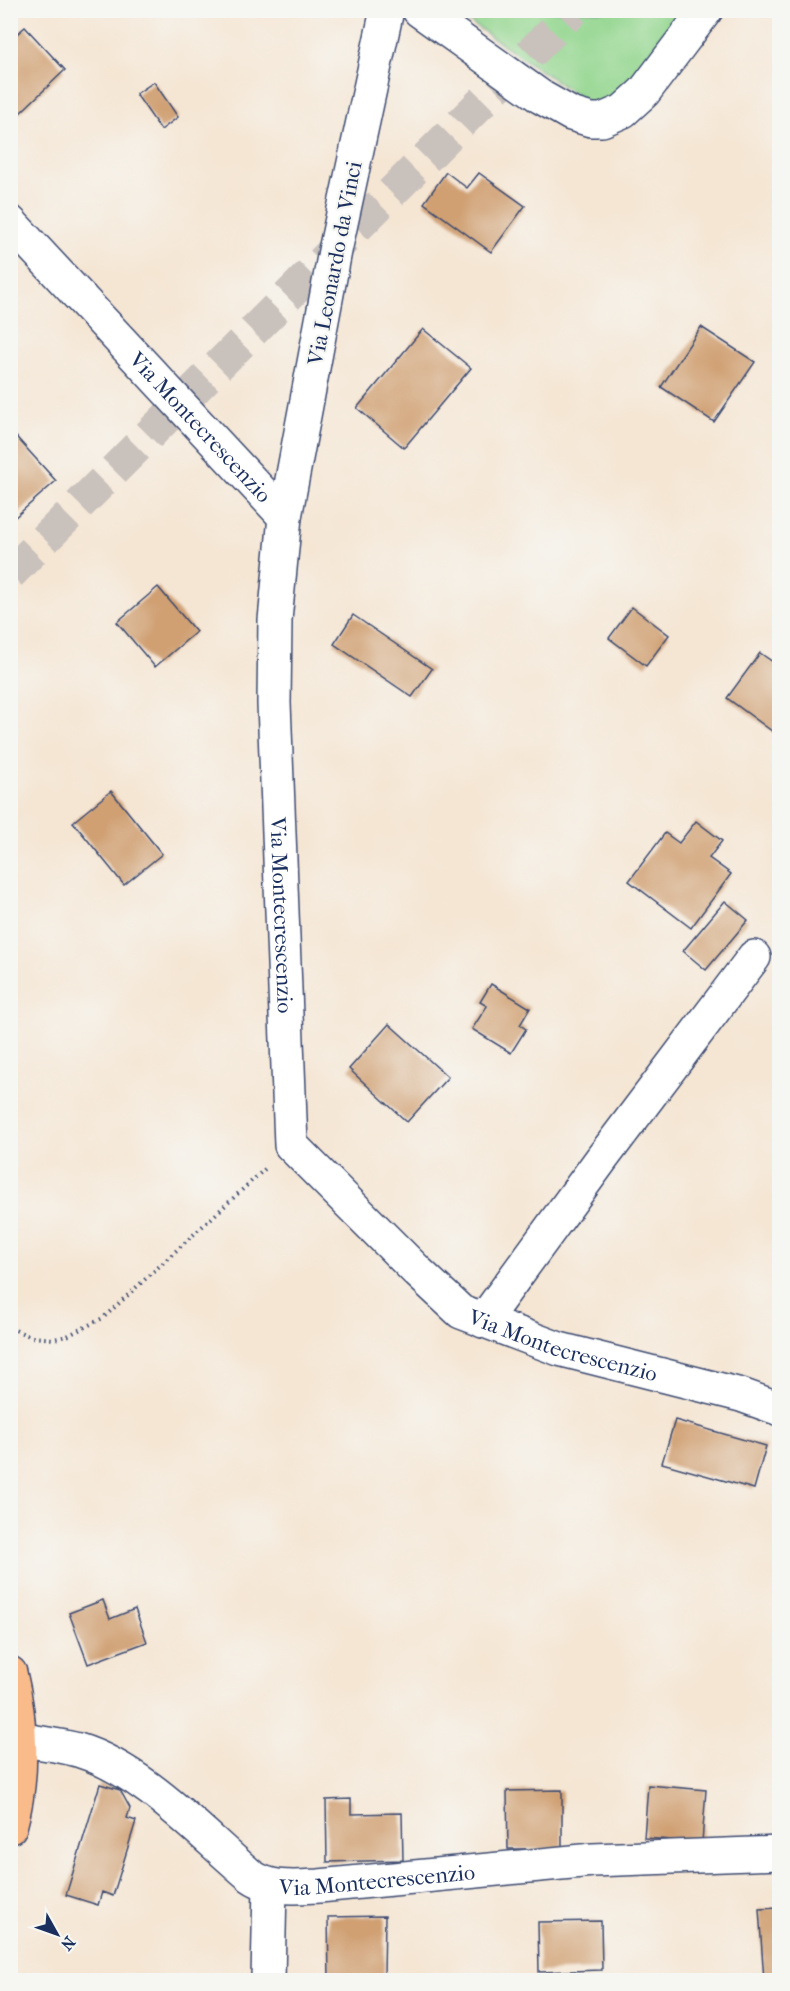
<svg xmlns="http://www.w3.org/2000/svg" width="790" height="1991" viewBox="0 0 790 1991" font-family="'IM FELL French Canon',serif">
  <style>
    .green { fill: #92d58d; stroke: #568276; stroke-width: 1.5 }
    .building { fill: #d0a073 }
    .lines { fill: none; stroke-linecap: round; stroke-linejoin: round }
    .major-tunnel { stroke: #c9c1bc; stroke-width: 33; stroke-dasharray: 33 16; stroke-linecap: butt }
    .minor-casing { stroke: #3c4a70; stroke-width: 36 }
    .major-casing { stroke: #3c4a70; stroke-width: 36 }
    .path { stroke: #3c4a70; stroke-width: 4; stroke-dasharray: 1.5 4.5; stroke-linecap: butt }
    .minor { stroke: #fff; stroke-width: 33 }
    .major { stroke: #fabb8b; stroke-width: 33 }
    .labels { text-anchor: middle; stroke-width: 4.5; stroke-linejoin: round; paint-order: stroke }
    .street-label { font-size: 22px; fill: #1b2f5e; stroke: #f6f6f2 }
  </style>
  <rect width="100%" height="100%" fill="#f6f6f2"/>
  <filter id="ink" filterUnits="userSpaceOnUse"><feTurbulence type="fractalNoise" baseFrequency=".0167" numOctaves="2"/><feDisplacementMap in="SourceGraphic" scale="12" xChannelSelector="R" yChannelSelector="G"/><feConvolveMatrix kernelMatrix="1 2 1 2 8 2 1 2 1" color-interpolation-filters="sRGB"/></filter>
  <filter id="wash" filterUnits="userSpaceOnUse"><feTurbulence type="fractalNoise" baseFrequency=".008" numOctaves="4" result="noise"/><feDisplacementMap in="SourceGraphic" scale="24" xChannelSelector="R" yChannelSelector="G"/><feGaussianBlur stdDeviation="1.35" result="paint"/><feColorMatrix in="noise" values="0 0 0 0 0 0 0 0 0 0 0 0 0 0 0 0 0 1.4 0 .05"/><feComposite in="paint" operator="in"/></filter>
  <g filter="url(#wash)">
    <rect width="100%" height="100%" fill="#f5e6d4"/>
    <path class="green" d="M 454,11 L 690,11 L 620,100 L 591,105 Z"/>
    <g id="blocks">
      <path class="building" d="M 25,27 L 65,70 L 20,113 L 10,102 L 10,40 Z
        M 154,82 L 178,117 L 161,130 L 136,94 Z
        M 446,172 L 467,188 L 479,173 L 525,206 L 491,252 L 424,203 Z
        M 701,327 L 755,362 L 714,422 L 661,387 Z
        M 423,329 L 471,368 L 404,448 L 357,408 Z
        M 10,430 L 56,481 L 13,519 L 10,516 Z
        M 158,587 L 196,632 L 155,667 L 117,622 Z
        M 632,607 L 669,635 L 646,666 L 609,638 Z
        M 353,615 L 432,669 L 412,697 L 334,644 Z
        M 760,653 L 780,667 L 780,737 L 727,698 Z
        M 111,791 L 162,854 L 124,885 L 73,822 Z
        M 696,821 L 722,841 L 709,858 L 731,874 L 691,928 L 629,881 L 665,833 L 679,843 Z
        M 725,901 L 748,920 L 706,970 L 683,951 Z
        M 491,984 L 530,1008 L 520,1025 L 526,1029 L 511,1053 L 472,1029 L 487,1006 L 480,1002 Z
        M 389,1024 L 448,1077 L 407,1122 L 349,1069 Z
        M 675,1420 L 766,1446 L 754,1489 L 662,1463 Z
        M 103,1600 L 110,1619 L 135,1609 L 147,1642 L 88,1664 L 69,1613 Z
        M 100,1784 L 120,1790 L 130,1808 L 127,1818 L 136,1821 L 113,1896 L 102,1892 L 98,1905 L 66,1895 Z
        M 648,1785 L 706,1790 L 702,1842 L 644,1838 Z
        M 562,1790 L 562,1849 L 508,1849 L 507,1791 Z
        M 351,1799 L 351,1814 L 402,1813 L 403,1860 L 327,1862 L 326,1800 Z
        M 780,1908 L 780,1980 L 764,1980 L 759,1909 Z
        M 385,1916 L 384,1977 L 329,1978 L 328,1917 Z
        M 601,1921 L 602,1970 L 539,1972 L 538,1922 Z"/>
    </g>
  </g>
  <g filter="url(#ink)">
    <use href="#blocks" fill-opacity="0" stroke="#3c4a70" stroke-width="1.5"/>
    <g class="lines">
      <path class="major-tunnel" d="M 10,574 L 574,10"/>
      <defs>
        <g id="minor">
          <path id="s1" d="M 387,10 L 335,251 L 285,517 L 275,620 L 274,703 L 291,1145 L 417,1271 L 461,1312 L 559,1349 L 741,1395 L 780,1409"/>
          <path d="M 419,10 L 541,97 L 571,114 L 591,120 L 602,120 L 623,111 L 644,92 L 706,10"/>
          <path id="s2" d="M 10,222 L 285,517"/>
          <path d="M 483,1321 L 603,1157 L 754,957"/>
          <path id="s3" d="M 19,1739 C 39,1743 59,1745 78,1750 C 143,1770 200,1833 251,1876 C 271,1890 296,1887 319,1886 L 593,1860 L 780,1853"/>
          <path d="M 268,1980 L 270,1885"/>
        </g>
        <path id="major" d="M 10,1673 C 22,1723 24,1778 10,1827"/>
      </defs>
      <use href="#minor" class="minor-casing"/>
      <use href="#major" class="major-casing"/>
      <path class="path" d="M 10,1328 L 32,1337 L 54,1339 L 67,1336 L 103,1318 L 268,1166"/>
      <use href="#minor" class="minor"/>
      <use href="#major" class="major"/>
    </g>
  </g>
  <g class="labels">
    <g class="street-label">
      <text transform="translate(334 263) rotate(-79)" y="8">Via Leonardo da Vinci</text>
      <text dy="8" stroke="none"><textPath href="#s2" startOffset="280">Via Montecrescenzio</textPath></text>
      <text dy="8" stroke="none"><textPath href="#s1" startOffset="916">Via Montecrescenzio</textPath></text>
      <text dy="8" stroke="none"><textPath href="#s1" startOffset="1492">Via Montecrescenzio</textPath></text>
      <text dy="8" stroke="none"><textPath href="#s3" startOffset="404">Via Montecrescenzio</textPath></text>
    </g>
  </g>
  <rect width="790" height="1991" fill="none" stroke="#f6f6f2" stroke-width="36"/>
  <g transform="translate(57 1934) rotate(130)" stroke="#f6f6f2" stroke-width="4.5" paint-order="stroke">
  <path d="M0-4.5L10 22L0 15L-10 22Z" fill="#1b2f5e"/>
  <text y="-9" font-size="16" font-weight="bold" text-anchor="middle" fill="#1b2f5e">N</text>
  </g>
</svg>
